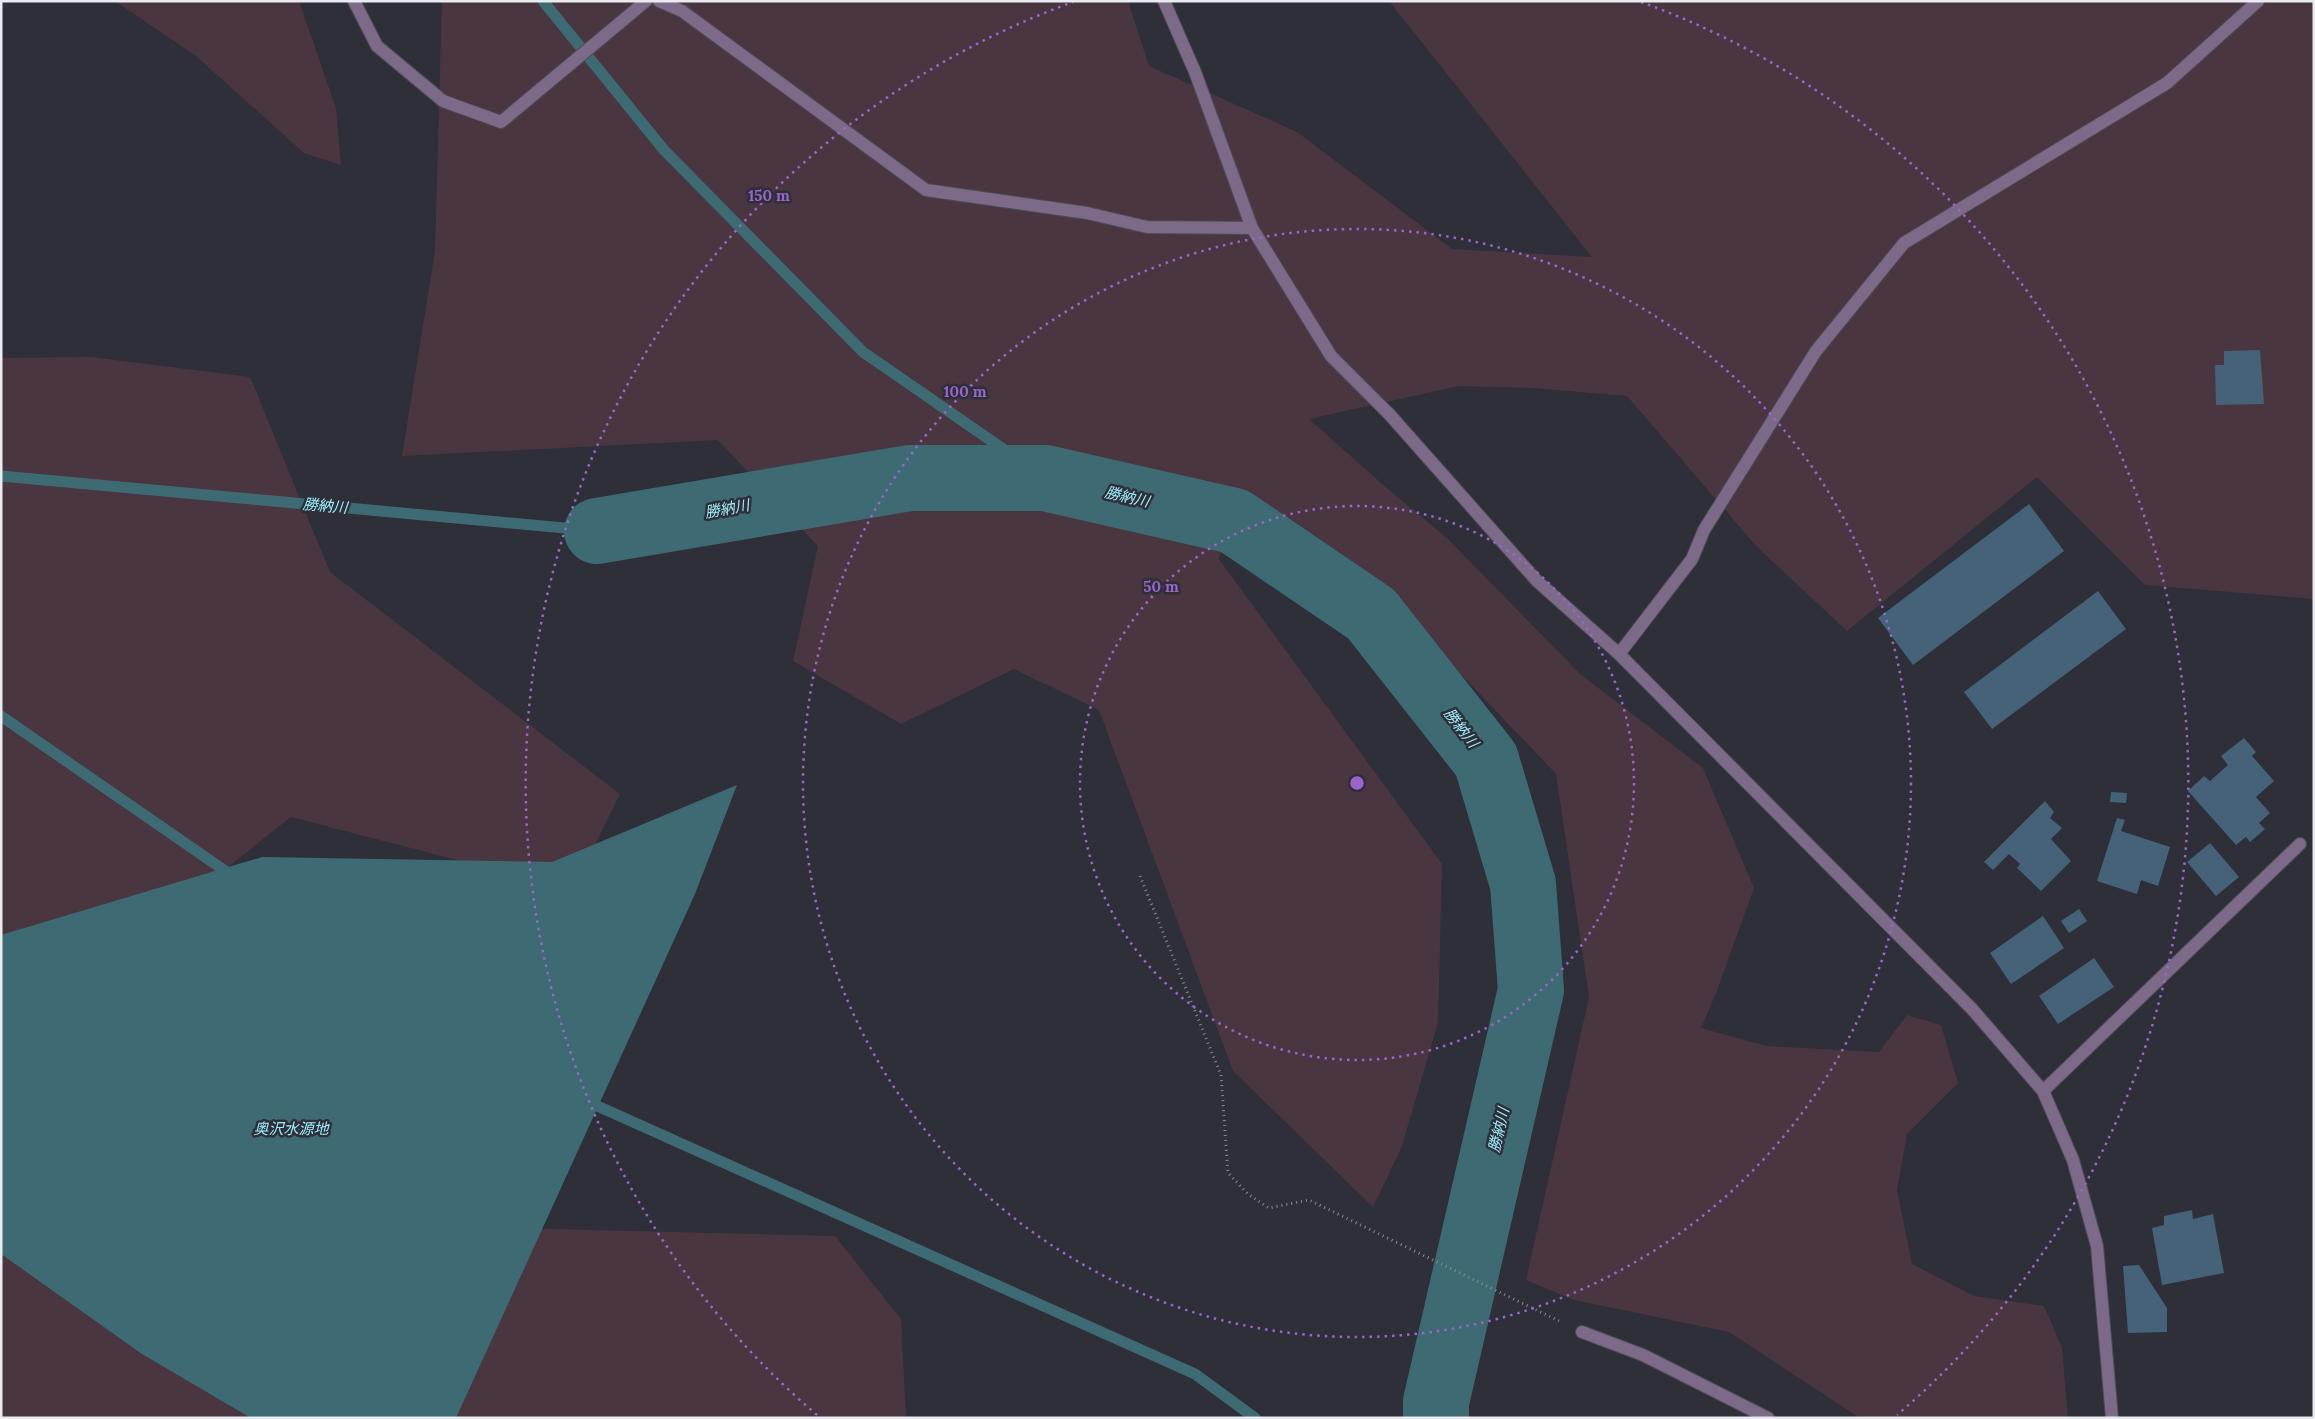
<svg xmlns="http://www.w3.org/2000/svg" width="2315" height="1419" viewBox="0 0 2315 1419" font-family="Lora,'Noto Sans JP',serif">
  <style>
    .green { fill: #4a3640 }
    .water { fill: #3e6b73 }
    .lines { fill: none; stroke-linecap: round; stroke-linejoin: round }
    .stream { stroke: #3e6b73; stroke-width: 11 }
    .river { stroke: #3e6b73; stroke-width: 66 }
    .building { fill: #456279 }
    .minor-casing { stroke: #4c4d55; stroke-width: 14 }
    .path { stroke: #898a91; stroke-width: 3; stroke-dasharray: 1 4; stroke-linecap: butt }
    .minor { stroke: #7c6a88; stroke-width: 12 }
    .ring { fill: none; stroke: #9c65ce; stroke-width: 2.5; stroke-dasharray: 2.5 5 }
    .labels { text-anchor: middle; stroke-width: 5; stroke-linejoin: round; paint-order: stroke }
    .water-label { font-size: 15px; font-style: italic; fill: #9cedfb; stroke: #2e2f38 }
    .centre { fill: #9c65ce; stroke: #2e2f38; stroke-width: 2.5 }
    .ring-label { font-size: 15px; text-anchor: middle; font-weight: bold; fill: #9c65ce; stroke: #2e2f38; stroke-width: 5; stroke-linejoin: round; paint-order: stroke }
  </style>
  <rect width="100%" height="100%" fill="#2e2f38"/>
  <path class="green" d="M 115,1 L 299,1 L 336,108 L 341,165 L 304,153 L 196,56 Z
    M 442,1 L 1128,1 L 1149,66 L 1297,132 L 1452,249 L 1592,257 L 1389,1 L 2314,1 L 2314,599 L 2145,585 L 2037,477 L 1847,631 L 1756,546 L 1627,396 L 1533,388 L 1459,386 L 1309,419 L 1381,483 L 1447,538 L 1580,674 L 1703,768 L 1754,888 L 1716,993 L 1701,1028 L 1766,1046 L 1879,1052 L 1907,1015 L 1941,1025 L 1958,1083 L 1907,1134 L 1897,1190 L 1912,1264 L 1974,1296 L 2044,1306 L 2062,1348 L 2068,1418 L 1860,1418 L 1729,1332 L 1574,1300 L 1526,1280 L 1589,997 L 1556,774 L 1460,673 L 1344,565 L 1252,507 L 1218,558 L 1442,864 L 1438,1023 L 1401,1149 L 1373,1207 L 1233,1071 L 1099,710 L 1014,669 L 901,724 L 793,661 L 818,546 L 718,440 L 402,456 L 435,251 Z
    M 91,357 L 250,377 L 330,572 L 620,794 L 573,890 L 291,817 L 73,990 L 1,1006 L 1,358 Z
    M 1,1096 L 262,1222 L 835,1236 L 901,1319 L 906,1418 L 1,1418 Z"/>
  <path class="water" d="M 737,785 L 695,894 L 456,1418 L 251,1418 L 142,1354 L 1,1254 L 1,935 L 262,857 L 552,862 Z"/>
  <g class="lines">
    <path class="stream" d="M 543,1 L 664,150 L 863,352 L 1045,478
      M 1,476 L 597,531
      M 1,716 L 234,877
      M 584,1100 L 1195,1374 L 1255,1418"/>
    <path class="river" d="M 597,531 L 910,478 L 1045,478 L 1234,521 L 1371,614 L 1486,760 L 1523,884 L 1531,990 L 1436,1402 L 1436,1418"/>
  </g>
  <path class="building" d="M 2260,350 L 2264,404 L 2216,405 L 2215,365 L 2224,365 L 2224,351 Z
    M 2029,504 L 2064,551 L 1913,665 L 1878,618 Z
    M 2098,591 L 2126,629 L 1992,729 L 1964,692 Z
    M 2244,738 L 2256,752 L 2252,756 L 2274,781 L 2256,797 L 2270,813 L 2259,823 L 2265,829 L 2250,842 L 2246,837 L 2236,845 L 2188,791 L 2204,776 L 2210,781 L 2228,765 L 2221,756 Z
    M 2111,792 L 2127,793 L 2126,803 L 2110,802 Z
    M 2045,801 L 2054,812 L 2050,818 L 2062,828 L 2051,839 L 2071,861 L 2041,891 L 2017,868 L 2020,864 L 2009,854 L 1993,870 L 1984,862 Z
    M 2117,818 L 2125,820 L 2121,831 L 2170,847 L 2158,886 L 2141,880 L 2137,894 L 2097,881 Z
    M 2210,843 L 2239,877 L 2216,896 L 2187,862 Z
    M 2079,909 L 2087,921 L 2069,933 L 2061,921 Z
    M 2043,916 L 2064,948 L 2011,984 L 1990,953 Z
    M 2094,958 L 2114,987 L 2058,1024 L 2039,996 Z
    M 2192,1210 L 2193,1219 L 2213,1214 L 2224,1273 L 2162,1285 L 2152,1228 L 2164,1225 L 2164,1216 Z
    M 2139,1265 L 2167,1308 L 2167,1332 L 2128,1333 L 2123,1266 Z"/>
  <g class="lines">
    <defs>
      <path id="minor" d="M 354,1 L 377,46 L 443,101 L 501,122 L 646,1
        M 659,1 L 682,11 L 926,190 L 1087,213 L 1147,227 L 1252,228
        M 1164,1 L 1195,72 L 1252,228 L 1331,356 L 1390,415 L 1537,581 L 1619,654 L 1972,1009 L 2043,1091 L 2073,1160 L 2097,1246 L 2112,1418
        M 1619,654 L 1692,559 L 1704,530 L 1816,351 L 1904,243 L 2167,83 L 2258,1
        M 2043,1091 L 2300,844
        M 1582,1332 L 1643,1355 L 1768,1418"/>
    </defs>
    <use href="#minor" class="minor-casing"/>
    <path class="path" d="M 1140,876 L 1221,1075 L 1228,1173 L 1248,1194 L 1269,1208 L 1309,1200 L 1559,1321"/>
    <use href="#minor" class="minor"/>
  </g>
  <g class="ring">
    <circle cx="1357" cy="783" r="277"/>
    <circle cx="1357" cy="783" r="554"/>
    <path d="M817 1415A831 831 0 0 1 1073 2M1641 2A831 831 0 0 1 1897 1415"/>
  </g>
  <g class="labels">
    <g class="water-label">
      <text transform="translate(1127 497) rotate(13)" y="5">勝納川</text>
      <text transform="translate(325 506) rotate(5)" y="5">勝納川</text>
      <text transform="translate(727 509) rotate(-10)" y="5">勝納川</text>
      <text transform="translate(1461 728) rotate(52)" y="5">勝納川</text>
      <text x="291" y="1134">奥沢水源地</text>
      <text transform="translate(1499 1130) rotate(-77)" y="5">勝納川</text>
    </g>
  </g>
  <circle cx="1357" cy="783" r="8" class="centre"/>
  <g class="ring-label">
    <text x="769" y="201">150 m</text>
    <text x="965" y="397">100 m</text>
    <text x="1161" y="592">50 m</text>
  </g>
  <rect width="2315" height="1419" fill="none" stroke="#eaebf0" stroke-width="5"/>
</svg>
